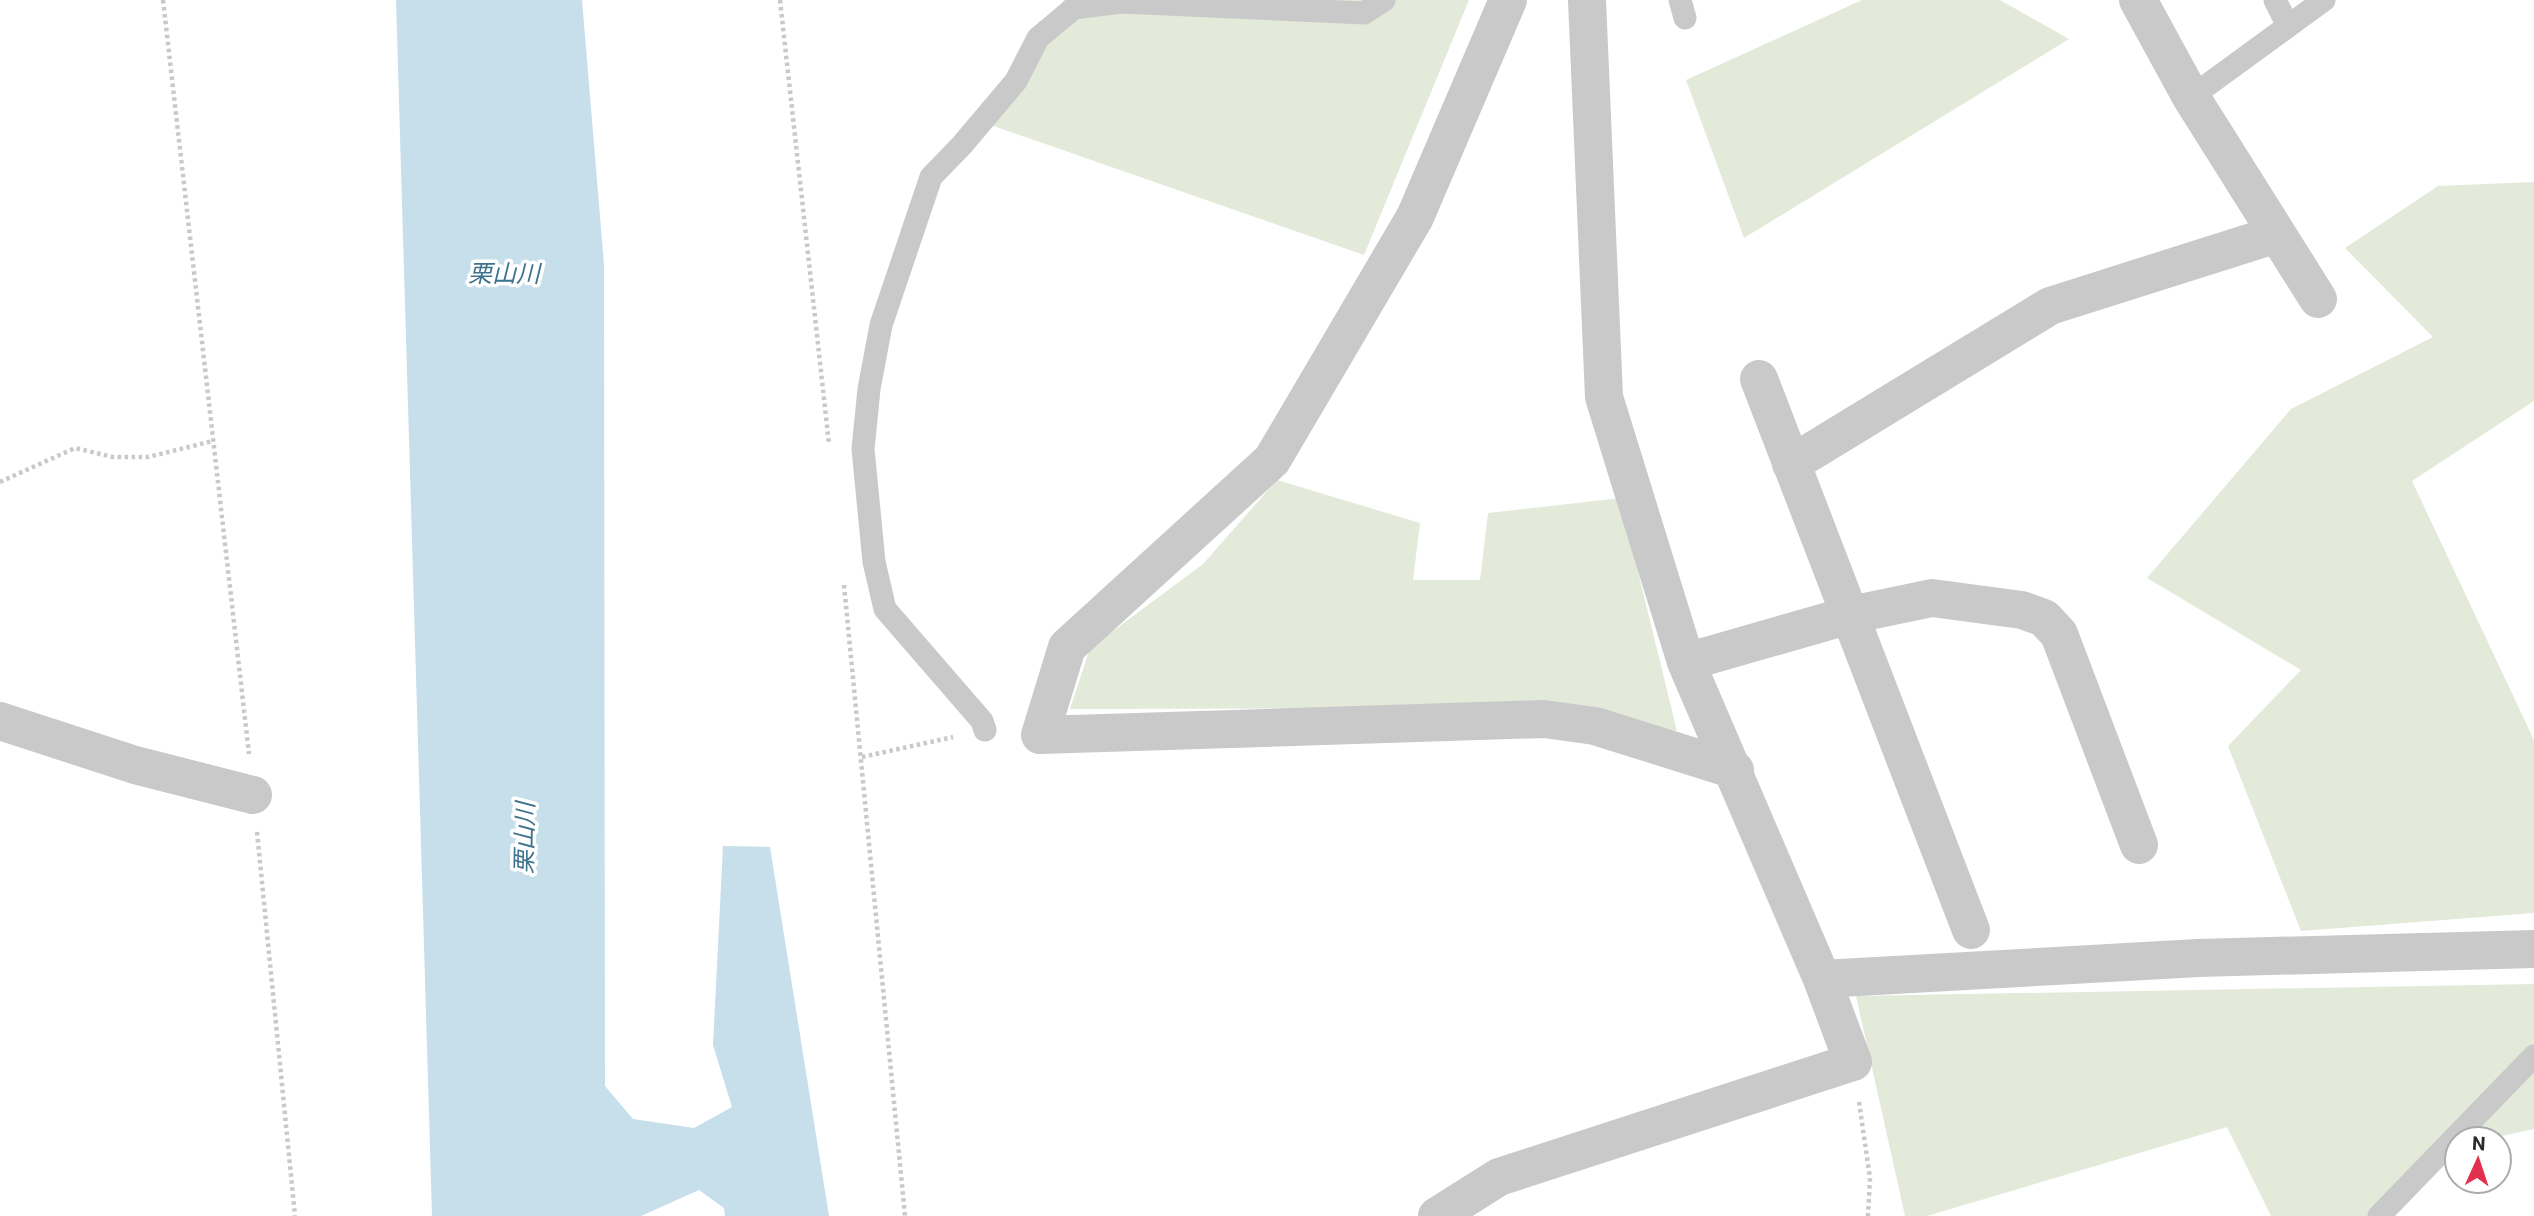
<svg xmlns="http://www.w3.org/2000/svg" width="2534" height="1216" viewBox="0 0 2534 1216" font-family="Roboto,'Noto Sans JP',sans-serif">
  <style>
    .green { fill: #e4ead9 }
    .water { fill: #c6dfea }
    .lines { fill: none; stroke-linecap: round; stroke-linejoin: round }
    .path { stroke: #c9c9c9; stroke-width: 4.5; stroke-dasharray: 3.5 3.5; stroke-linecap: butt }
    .lane { stroke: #c9c9c9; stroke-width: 23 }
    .street { stroke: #c9c9c9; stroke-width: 38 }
    .labels { text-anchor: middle; stroke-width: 7; stroke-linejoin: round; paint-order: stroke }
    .water-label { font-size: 24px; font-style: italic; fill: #3d738c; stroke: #fff }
  </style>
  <rect width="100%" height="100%" fill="#fff"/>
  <path class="green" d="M 1064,0 L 1469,0 L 1364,255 L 985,123 Z
    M 1862,0 L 2000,0 L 2069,39 L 1744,238 L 1686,80 Z
    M 2534,182 L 2534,401 L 2412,481 L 2534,740 L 2534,913 L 2301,931 L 2228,746 L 2301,670 L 2147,578 L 2291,409 L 2433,337 L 2345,248 L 2438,186 Z
    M 1277,480 L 1420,523 L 1413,580 L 1480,580 L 1488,513 L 1620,498 L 1677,731 L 1520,708 L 1070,709 L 1090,648 L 1203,564 Z
    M 2534,984 L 2534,1129 L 2488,1139 L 2457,1139 L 2371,1216 L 2271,1216 L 2227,1127 L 1927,1216 L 1905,1216 L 1856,996 Z"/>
  <path class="water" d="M 396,0 L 582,0 L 604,265 L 605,1086 L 633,1119 L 694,1128 L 732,1107 L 713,1045 L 723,846 L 770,847 L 829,1216 L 725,1216 L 724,1208 L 699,1190 L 641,1216 L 432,1216 Z"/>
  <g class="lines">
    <path class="path" d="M 163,0 L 249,754
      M 780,0 L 829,444
      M 0,482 L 75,448 L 113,457 L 148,457 L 213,441
      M 844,585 L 905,1216
      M 862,757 L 953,737
      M 257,832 L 295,1216
      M 1859,1102 L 1870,1178 L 1868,1216"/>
    <path class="lane" d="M 1680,0 L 1685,18
      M 2275,0 L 2288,26
      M 2191,97 L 2324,0
      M 985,730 L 982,721 L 885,609 L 874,562 L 863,449 L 869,389 L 881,325 L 931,177 L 962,145 L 1016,81 L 1038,38 L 1074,8 L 1121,2 L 1364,13 L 1384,0
      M 2379,1216 L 2534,1056"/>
    <path class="street" d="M 1508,0 L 1415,217 L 1272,460 L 1067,647 L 1040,735 L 1544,719 L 1595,726 L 1735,770
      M 2138,0 L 2191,97 L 2318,299
      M 1759,379 L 1971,930
      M 1791,464 L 2050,306 L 2277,234
      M 1686,662 L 1850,615 L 1932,598 L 2022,610 L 2044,618 L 2059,634 L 2139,845
      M 0,721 L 135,765 L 253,795
      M 1822,979 L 2198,958 L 2534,949
      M 1437,1216 L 1499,1177 L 1853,1062 L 1822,979 L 1686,662 L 1604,397 L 1587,0"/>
  </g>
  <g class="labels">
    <g class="water-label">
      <text x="504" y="282">栗山川</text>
      <text transform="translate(525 838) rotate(-89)" y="8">栗山川</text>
    </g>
  </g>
  <g transform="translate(2478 1160) rotate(3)"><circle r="33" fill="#ffffff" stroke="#ababab" stroke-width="2"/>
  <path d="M0-5L12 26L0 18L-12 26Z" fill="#e1314c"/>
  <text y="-10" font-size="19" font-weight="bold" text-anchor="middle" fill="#2c2c2c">N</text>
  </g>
</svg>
